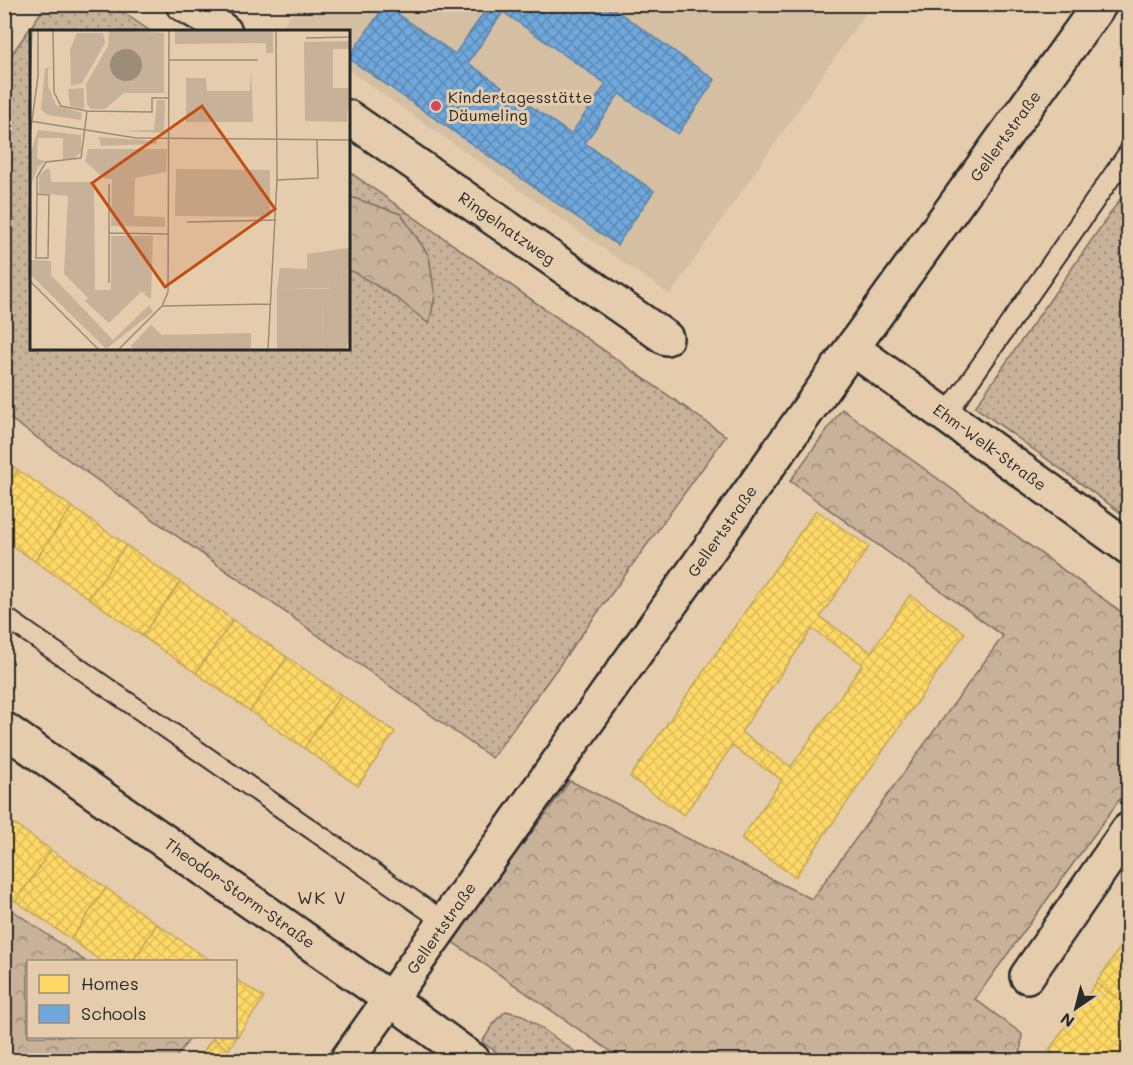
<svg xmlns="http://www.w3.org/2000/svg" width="1133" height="1065" viewBox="0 0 1133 1065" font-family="Mali,sans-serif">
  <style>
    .built { fill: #d5bfa2 }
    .grass { fill: url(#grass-dots); stroke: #796e62; stroke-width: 1.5 }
    .park { fill: url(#park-crowns); stroke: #796e62; stroke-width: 1.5 }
    .homes { fill: url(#homes-cross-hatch); stroke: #bfa554; stroke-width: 1.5; fill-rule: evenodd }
    .schools { fill: url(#schools-cross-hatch); stroke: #5b82a7; stroke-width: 1.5; fill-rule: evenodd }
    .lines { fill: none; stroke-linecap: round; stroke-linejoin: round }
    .lane-casing { stroke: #2b2b2b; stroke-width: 22 }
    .street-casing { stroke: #2b2b2b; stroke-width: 38 }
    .lane { stroke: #e5ccad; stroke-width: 18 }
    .street { stroke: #e5ccad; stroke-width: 33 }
    .poi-dot { fill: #d1495b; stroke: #e5ccad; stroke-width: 2 }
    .labels { text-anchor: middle; stroke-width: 6; stroke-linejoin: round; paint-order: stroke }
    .poi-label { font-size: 16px; fill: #2b2b2b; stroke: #e5ccad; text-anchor: start }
    .street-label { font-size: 16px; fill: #2b2b2b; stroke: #e5ccad }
    .neighbourhood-label { font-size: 18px; letter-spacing: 1.5px; fill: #2b2b2b; stroke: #e5ccad }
    .inset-road { fill: none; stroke: #9b8c79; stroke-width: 1.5 }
    .view { fill: #c25012; fill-opacity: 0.15; stroke: #c25012; stroke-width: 3 }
    .inset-edge { fill: none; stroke: #2b2b2b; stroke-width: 3 }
  </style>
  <defs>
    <pattern id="grass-dots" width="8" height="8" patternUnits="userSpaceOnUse" patternTransform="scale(1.5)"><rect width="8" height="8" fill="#c7b198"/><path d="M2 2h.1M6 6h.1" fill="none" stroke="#a2907c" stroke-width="1.8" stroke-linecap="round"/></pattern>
    <pattern id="park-crowns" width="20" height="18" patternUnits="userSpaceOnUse" patternTransform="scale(1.5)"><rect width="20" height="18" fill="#c7b198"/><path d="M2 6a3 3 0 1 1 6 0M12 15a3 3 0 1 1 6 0" fill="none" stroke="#a2907c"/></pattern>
    <pattern id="homes-cross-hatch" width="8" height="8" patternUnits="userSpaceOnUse" patternTransform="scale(1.5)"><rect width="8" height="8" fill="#ffd966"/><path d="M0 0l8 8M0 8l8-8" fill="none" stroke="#dbba59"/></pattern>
    <pattern id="schools-cross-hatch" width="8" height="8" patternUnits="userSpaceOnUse" patternTransform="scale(1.5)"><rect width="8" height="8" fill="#6fa8dc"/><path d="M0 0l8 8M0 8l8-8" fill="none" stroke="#5b89b3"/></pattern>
  </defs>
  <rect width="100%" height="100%" fill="#e5ccad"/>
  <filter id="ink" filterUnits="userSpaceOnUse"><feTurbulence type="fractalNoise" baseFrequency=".0167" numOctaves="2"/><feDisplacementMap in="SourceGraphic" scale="12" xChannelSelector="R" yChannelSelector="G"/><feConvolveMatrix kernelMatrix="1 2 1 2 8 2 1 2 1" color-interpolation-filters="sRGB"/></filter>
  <g filter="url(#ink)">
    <path class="built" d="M 297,4 L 871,5 L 670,295 L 348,70 L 348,32 L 292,31 L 283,25 Z"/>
    <path class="grass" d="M 111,4 L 150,31 L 32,32 L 32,348 L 348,348 L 348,171 L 726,436 L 492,758 L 5,415 L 5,64 L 46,5 Z
      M 1128,188 L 1128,518 L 975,407 Z
      M 506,1011 L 522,1015 L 587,1060 L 508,1060 L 482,1042 L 496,1020 Z"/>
    <path class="park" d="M 348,196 L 401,214 L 429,256 L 435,297 L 429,324 L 398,299 L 356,273 L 348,270 Z
      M 842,409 L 1128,617 L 1128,788 L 975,999 L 1022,1034 L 1020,1060 L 623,1060 L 451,941 L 570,781 L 812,899 L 1003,636 L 790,481 Z
      M 5,905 L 85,961 L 28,962 L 28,1036 L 191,1037 L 174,1060 L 5,1060 Z"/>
    <path class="homes" d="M 4,460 L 18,470 L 4,490 Z
      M 18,470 L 72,507 L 35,561 L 4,540 L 4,490 Z
      M 72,507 L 126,545 L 89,598 L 35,561 Z
      M 816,510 L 869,547 L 820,617 L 871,652 L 910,595 L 965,633 L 795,877 L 741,839 L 782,780 L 732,746 L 684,815 L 630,777 ZM 812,629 L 863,664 L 791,767 L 741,732 Z
      M 126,545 L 180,582 L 142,636 L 89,598 Z
      M 180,582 L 233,620 L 196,673 L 142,636 Z
      M 233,620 L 287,657 L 250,711 L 196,673 Z
      M 287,657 L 341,695 L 304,748 L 250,711 Z
      M 341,695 L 395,732 L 358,786 L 304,748 Z
      M 7,819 L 51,850 L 16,901 L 4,893 L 4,823 Z
      M 51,850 L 106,888 L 71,939 L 16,901 Z
      M 106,888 L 157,924 L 132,962 L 102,962 L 71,939 Z
      M 157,924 L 211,961 L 132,962 Z
      M 1128,936 L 1128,1006 L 1096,983 Z
      M 236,979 L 264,998 L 228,1050 L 211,1036 L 236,1036 Z
      M 1096,983 L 1128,1006 L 1128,1044 L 1117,1060 L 1063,1060 L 1049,1050 Z
      M 213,1038 L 228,1050 L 221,1060 L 208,1060 L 201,1055 Z
      M 196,1052 L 201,1055 L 208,1060 L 190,1060 Z"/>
    <path class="schools" d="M 490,4 L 607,4 L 715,80 L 678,134 L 619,94 L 585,143 L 654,191 L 617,245 L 348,58 L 385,5 L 455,54 ZM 503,12 L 606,84 L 571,134 L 468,63 Z"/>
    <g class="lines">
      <defs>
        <path id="lane" d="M 946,415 L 1128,153
          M 4,616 L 445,922"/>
        <path id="street" d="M 183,4 L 205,17 L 225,32
          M 348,117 L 666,338
          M 852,348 L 1128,547
          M 4,729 L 390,999 L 473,1060
          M 1027,976 L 1128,830
          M 347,1060 L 852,348 L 1100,4"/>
      </defs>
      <use href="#lane" class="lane-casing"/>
      <use href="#street" class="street-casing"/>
      <use href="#lane" class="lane"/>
      <use href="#street" class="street"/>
    </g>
  </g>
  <circle class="poi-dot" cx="436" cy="106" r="6"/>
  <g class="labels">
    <g class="poi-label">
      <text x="448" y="103">Kindertagesstätte<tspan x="448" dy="18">Däumeling</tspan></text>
    </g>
    <g class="street-label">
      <text transform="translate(1005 136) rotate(-54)" y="6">Gellertstraße</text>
      <text transform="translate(507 228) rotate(35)" y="6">Ringelnatzweg</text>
      <text transform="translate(990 447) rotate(36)" y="6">Ehm-Welk-Straße</text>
      <text transform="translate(722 531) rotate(-55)" y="6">Gellertstraße</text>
      <text transform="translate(240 893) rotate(35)" y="6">Theodor-Storm-Straße</text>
      <text transform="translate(441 928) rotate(-55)" y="6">Gellertstraße</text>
    </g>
    <g class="neighbourhood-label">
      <text x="322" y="904">WK V</text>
    </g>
  </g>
  <g transform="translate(30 30)">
    <rect width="320" height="320" fill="#e5ccad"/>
    <path d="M 47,3 L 73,3 L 75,13 L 52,53 L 41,56 L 40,20 ZM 15,38 L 22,38 L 18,39 L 18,56 L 26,75 L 52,83 L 51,90 L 18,85 L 11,80 ZM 54,58 L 54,79 L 40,76 L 38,59 ZM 127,70 L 135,70 L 134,103 L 92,101 L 124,100 ZM 8,100 L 51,105 L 51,122 L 44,129 L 33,129 L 33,108 L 8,108 L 7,129 L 16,131 L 8,137 L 0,158 L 0,125 ZM 69,107 L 127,111 L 127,114 L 71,116 ZM 16,139 L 20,139 L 21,152 L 64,152 L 65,260 L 81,260 L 81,206 L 123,206 L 121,269 L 112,263 L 121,262 L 111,262 L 79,293 L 55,271 L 58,268 L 34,244 L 38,166 L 9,163 L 9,146 ZM 146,139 L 240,140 L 240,187 L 145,186 ZM 310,219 L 305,258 L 247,259 L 250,238 L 277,239 L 277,224 ZM 0,230 L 21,231 L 21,245 L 83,310 L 119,275 L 123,282 L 76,319 L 0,244 ZM 121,295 L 132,305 L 221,303 L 221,319 L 103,319 L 101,316 Z" fill="#c7b198"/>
    <path d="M 319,218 L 320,307 L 316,319 L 293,319 L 292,259 L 305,258 L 310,219 Z" fill="#c7b198"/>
    <path d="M 79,0 L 134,3 L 134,63 L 94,63 L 75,79 L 61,79 L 57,74 L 56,54 L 78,16 ZM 145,0 L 243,0 L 243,23 L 236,23 L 236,13 L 145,14 ZM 319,11 L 319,19 L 303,19 L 303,58 L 319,58 L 317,92 L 275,91 L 274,12 ZM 221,38 L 223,92 L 156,92 L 156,48 L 176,48 L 177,61 L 220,61 ZM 58,119 L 137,119 L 136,142 L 105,148 L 104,186 L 135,187 L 135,197 L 81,196 L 82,149 L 75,149 L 55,131 Z" fill="#c7b198"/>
    <path d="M 247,259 L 292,259 L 293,319 L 247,319 Z" fill="#c7b198"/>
    <path d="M80 35a16 16 0 1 1 32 0a16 16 0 1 1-32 0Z" fill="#9b8d7a"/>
    <path class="inset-road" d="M 23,0 L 24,62 L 31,76 L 57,81 L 122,82 L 122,68 L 139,68M 276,8 L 320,7M 139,30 L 228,30M 0,56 L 2,0M 0,91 L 106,108 L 320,110M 0,105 L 8,46 L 8,0M 247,150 L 288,148 L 287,110M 79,154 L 79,203 L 138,204M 7,164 L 19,165 L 18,228 L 6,228 L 7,164 L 7,147 L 16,132 L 51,128 L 57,81M 157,192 L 246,190M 0,251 L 68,319M 79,253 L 79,203M 132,276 L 240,274M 89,319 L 132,276 L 138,262 L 139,0M 238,319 L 247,150 L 246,0"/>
    <path class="view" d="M 172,76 L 245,179 L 135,257 L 62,153 Z"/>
    <rect width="320" height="320" class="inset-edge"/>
  </g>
  <rect width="1133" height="1065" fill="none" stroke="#e5ccad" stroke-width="24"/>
  <rect x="12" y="12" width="1109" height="1041" fill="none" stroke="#2b2b2b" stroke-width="2" filter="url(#ink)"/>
  <rect x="27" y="960" width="210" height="78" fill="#e5ccad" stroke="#9b8c79" stroke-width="1.5"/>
  <rect x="39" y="975" width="30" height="18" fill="#ffd966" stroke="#9b8c79" stroke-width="1.5"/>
  <text x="81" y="990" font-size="18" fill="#2b2b2b">Homes</text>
  <rect x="39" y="1005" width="30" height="18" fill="#6fa8dc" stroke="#9b8c79" stroke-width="1.5"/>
  <text x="81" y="1020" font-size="18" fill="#2b2b2b">Schools</text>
  <g transform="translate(1076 1008) rotate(215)" stroke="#e5ccad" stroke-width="4.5" paint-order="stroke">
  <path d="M0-4.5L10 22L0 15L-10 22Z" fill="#2b2b2b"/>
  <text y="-9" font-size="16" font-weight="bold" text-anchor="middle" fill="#2b2b2b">N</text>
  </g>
</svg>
